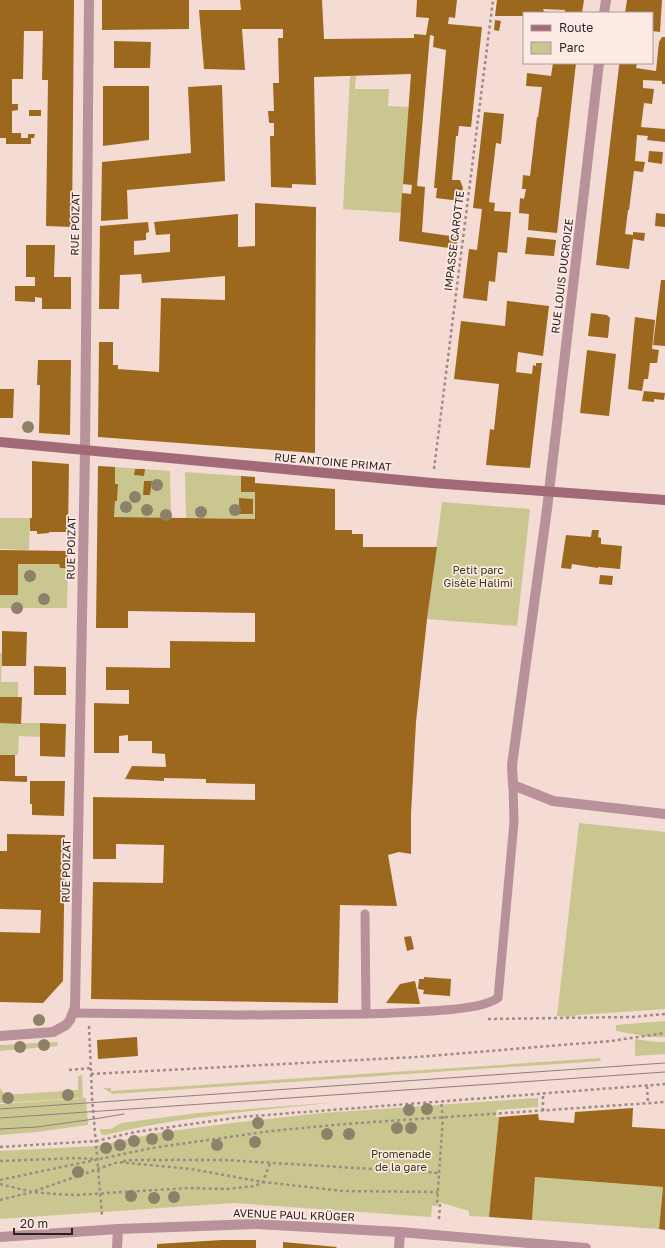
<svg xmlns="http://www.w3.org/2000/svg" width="665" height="1248" viewBox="0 0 665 1248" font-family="'Golos Text',sans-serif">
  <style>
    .green { fill: #cac690 }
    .building { fill: #9c681e }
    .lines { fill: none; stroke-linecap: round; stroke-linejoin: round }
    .path { stroke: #9d8b86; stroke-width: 2.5; stroke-dasharray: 3 3; stroke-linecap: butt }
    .lane { stroke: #b8919a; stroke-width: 9 }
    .street { stroke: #b8919a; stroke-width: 10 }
    .secondary { stroke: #a26977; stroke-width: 10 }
    .tram { stroke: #8f7f7a; stroke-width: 1 }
    .tree { fill: #8e8169 }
    .labels { text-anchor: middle; stroke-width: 3.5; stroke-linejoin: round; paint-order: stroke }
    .street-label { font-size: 11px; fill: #2c2321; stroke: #fdeae4 }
    .park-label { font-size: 11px; fill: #3b3812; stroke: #fdeae4 }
  </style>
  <rect width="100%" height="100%" fill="#f4dbd4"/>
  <path class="green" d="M 350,76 L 356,76 L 355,89 L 389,89 L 388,106 L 409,107 L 401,213 L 343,209 Z
    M 115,467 L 170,471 L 171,518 L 114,517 L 115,501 L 117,501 L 118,484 L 115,484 Z
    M 185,472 L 241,476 L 255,492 L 255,519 L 186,518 Z
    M 442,502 L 530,509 L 517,626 L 427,619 Z
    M 0,518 L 30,518 L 29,550 L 0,549 Z
    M 18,564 L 59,564 L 60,568 L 68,568 L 67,608 L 0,608 L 0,595 Z
    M 0,653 L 2,653 L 1,682 L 18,682 L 18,697 L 0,697 Z
    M 0,723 L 40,723 L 40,737 L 19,736 L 18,755 L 0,755 Z
    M 579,823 L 665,832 L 665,1009 L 578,1015 L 569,1017 L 557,1016 Z
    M 665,1021 L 665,1037 L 650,1037 L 616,1031 L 616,1025 Z
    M 635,1039 L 656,1042 L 665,1042 L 665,1054 L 635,1056 Z
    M 57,1042 L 58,1046 L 0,1051 L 0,1045 Z
    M 601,1058 L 600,1061 L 113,1094 L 103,1088 L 111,1088 L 111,1091 Z
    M 82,1075 L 83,1098 L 0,1103 L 0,1088 L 5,1095 L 78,1090 L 78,1076 Z
    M 86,1098 L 88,1125 L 36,1132 L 0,1135 L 0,1104 Z
    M 538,1098 L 538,1107 L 497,1110 L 496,1117 L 499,1117 L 489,1217 L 469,1216 L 469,1211 L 439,1202 L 438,1206 L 432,1206 L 431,1217 L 234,1203 L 0,1219 L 0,1151 L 96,1146 L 157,1133 L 240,1122 L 322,1113 Z
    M 340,1102 C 262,1110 182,1116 105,1135 L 101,1134 L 100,1129 L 111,1129 L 121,1123 L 197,1113 Z
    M 535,1177 L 663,1187 L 659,1229 L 532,1220 Z"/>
  <path class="building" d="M 0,0 L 74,0 L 72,227 L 46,226 L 48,80 L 42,80 L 43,31 L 24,31 L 23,79 L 12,79 L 12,104 L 18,104 L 18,110 L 12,111 L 12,133 L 21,133 L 21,138 L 28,138 L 28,134 L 35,134 L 34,138 L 31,138 L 31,144 L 6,144 L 6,138 L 0,138 Z
    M 102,0 L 189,0 L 189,29 L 102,30 Z
    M 240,0 L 322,0 L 324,39 L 414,38 L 414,34 L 426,35 L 429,18 L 416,17 L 417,0 L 457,0 L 455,18 L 449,17 L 448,24 L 482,27 L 471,127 L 459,126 L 458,136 L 456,136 L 452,180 L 460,180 L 463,188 L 462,191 L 461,191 L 460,201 L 436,198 L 437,188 L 434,188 L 446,50 L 433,47 L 434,36 L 430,35 L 417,186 L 425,187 L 422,232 L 458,237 L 456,249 L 399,241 L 402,193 L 411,194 L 412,185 L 403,184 L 411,74 L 314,77 L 316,185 L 292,184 L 292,188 L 271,187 L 270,136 L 274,136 L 274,123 L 269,123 L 268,111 L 274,111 L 273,83 L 279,83 L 278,38 L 283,38 L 283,29 L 242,29 L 245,70 L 204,69 L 199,10 L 241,10 Z
    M 497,0 L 584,0 L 582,13 L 565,13 L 565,10 L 543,9 L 545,13 L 524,13 L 524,16 L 495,16 Z
    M 627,0 L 662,0 L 660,32 L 652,31 L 652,13 L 625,13 Z
    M 495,20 L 501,21 L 499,31 L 494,30 Z
    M 662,37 L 665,37 L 665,84 L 662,84 L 662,81 L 643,80 L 643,88 L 654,89 L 652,104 L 644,103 L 641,127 L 665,129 L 665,142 L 647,140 L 648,136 L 637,135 L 635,161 L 645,162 L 643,172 L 634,171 L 629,210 L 628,210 L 625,234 L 633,235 L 633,232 L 645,233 L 644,241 L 633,239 L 629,269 L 596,265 L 619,66 L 620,63 L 637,63 L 636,68 L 656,71 L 659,42 Z
    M 114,41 L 151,42 L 150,68 L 114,68 Z
    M 553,63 L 576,63 L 557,233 L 528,230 L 529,214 L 519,213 L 520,198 L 524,199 L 526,189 L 522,189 L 523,175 L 530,176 L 537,117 L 538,117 L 542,87 L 526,86 L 527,73 L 551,76 Z
    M 222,85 L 225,181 L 127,190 L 128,219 L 101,221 L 102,162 L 191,153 L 188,87 Z
    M 103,86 L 149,86 L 149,140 L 103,146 Z
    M 29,110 L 41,110 L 41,116 L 29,116 Z
    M 484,112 L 504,114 L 501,144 L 496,143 L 489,202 L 495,203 L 494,211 L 511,212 L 507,253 L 498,252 L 495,282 L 489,281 L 487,301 L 463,298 L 469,249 L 477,250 L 482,209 L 473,208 Z
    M 649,151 L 663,152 L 662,164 L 648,162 Z
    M 255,203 L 316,207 L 315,453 L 98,437 L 99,342 L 113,342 L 113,365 L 118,365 L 118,369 L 159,372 L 161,298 L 225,300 L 225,276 L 142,283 L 141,274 L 120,275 L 119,309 L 99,309 L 100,226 L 148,222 L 149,232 L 146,233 L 146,240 L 134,241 L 134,255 L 170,252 L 170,234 L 156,235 L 154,222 L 238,214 L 238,247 L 255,246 Z
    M 656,213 L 665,214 L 665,227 L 655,226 Z
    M 527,237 L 556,240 L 554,256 L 525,254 Z
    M 26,245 L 55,245 L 54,277 L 71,277 L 71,309 L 42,309 L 42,298 L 35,297 L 35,302 L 15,301 L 15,286 L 35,286 L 35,277 L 26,277 Z
    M 661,280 L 665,280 L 665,346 L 653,345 Z
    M 507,301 L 549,306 L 543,356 L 518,352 L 516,372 L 532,374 L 533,365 L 536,366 L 536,363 L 542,363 L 530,468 L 486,465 L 490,429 L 494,430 L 499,384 L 454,379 L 461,321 L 505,326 Z
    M 591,313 L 607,315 L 610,318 L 608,338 L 588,336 Z
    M 635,317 L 655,320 L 652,349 L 659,350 L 657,363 L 650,363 L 648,379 L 644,379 L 642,391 L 628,389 Z
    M 587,350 L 616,354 L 609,416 L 580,413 Z
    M 38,360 L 71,360 L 70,435 L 39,433 L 40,385 L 37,385 Z
    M 0,389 L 14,389 L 13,418 L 0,418 Z
    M 644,391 L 665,393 L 664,400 L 654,399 L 654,402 L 642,401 Z
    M 32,461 L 69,464 L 68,532 L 49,532 L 49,533 L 37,534 L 37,531 L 30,531 L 30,518 L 32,518 Z
    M 98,466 L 115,467 L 115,484 L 118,484 L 117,501 L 115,501 L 114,517 L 255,519 L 255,492 L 241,492 L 241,476 L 255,477 L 255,483 L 335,489 L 335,530 L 352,530 L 352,534 L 363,534 L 363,547 L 437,547 L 427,619 L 416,722 L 411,814 L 411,854 L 399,852 L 388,855 L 397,906 L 340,905 L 338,1003 L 91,999 L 93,882 L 163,883 L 164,845 L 116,844 L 116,859 L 93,859 L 93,797 L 255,800 L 255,784 L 206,783 L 206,779 L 164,778 L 164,781 L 125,779 L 132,766 L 166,767 L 165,754 L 152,753 L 152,741 L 128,741 L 128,735 L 119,736 L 119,753 L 94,753 L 94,703 L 129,704 L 129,690 L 106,690 L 106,667 L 170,668 L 170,641 L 255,642 L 255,613 L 128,611 L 128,628 L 96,628 Z
    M 135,469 L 145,469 L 144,476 L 134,475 Z
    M 144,481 L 152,481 L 150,495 L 143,495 Z
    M 239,498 L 253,499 L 253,514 L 239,514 Z
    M 592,530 L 599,530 L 598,537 L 601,538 L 601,544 L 622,546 L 620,569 L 598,567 L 598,568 L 572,564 L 571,569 L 561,568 L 566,535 L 591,537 Z
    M 0,550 L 68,551 L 68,568 L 60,568 L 59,564 L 18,564 L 18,595 L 0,595 Z
    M 600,575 L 613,576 L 612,585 L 599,584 Z
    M 2,631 L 27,632 L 26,666 L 2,666 Z
    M 34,666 L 66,667 L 66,695 L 34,695 Z
    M 0,697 L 22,697 L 21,724 L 0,723 Z
    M 40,723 L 66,724 L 65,757 L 40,756 Z
    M 0,755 L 15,755 L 15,776 L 27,776 L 27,782 L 0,781 Z
    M 30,781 L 65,781 L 64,816 L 32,815 L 32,804 L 30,804 Z
    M 7,834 L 65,835 L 63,981 L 43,1003 L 0,1002 L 0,932 L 40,933 L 41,910 L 0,909 L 0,851 L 7,851 Z
    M 411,936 L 414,949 L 407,951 L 404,937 Z
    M 424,977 L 451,979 L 450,996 L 423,994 L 424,990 L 418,989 L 419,979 L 424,979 Z
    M 415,981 L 420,1004 L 386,1003 L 400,984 Z
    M 137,1037 L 138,1056 L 98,1059 L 97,1040 Z
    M 633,1108 L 632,1127 L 665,1129 L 665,1230 L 659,1229 L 663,1187 L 535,1177 L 532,1220 L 489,1217 L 499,1117 L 538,1114 L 539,1120 L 574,1123 L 575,1112 Z
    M 222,1240 L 256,1240 L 256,1248 L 157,1248 L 157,1244 Z
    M 283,1242 L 337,1247 L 336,1248 L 283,1248 Z"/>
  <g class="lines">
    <path class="path" d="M 434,469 L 493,0
      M 488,1019 L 631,1017 L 665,1014
      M 89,1026 L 92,1097 L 102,1215
      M 69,1070 L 91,1068
      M 91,1074 L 416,1057 L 611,1041 L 665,1033
      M 647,1086 L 648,1103
      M 543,1111 L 543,1093
      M 0,1147 L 96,1141 L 135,1132 L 241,1117 L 665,1084
      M 0,1161 L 78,1158 L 93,1159
      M 123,1161 L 132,1160 L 225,1160 L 439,1173
      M 0,1180 L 152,1148 L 271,1131 L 345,1124 L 665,1102
      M 0,1184 L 32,1192 L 56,1194 L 75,1195 L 188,1188 L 227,1189 L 255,1186 L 263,1182 L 270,1163
      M 0,1200 L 32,1192 L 118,1162 L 191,1169 L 263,1182 L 343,1191 L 438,1192
      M 439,1219 L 440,1205 L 437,1203 L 443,1118 L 441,1101"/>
    <path class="lane" d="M 73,1013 L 239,1015 L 366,1014 L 365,914
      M 366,1014 C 396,1013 426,1012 456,1009 C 471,1007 485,1006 498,998 L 514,822 L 513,785"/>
    <path class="street" d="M 604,13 L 606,0
      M 599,63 L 547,509 L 512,765 L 513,785 L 553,801 L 665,814
      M 0,1036 L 53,1032 L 66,1025 L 70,1020 L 75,1007 L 85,451 L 89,0
      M 0,1237 L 118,1229 L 256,1224 L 400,1232 L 586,1248
      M 117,1248 L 118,1229
      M 399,1248 L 400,1232"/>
    <path class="secondary" d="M 0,442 L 432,483 L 665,500"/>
    <path class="tram" d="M 0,1109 L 665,1063
      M 0,1118 L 665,1072
      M 0,1129 L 37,1127 L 94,1119 L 124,1114"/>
  </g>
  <g class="tree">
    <circle cx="28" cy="427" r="6"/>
    <circle cx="157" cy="485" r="6"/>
    <circle cx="135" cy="497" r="6"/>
    <circle cx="126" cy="507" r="6"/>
    <circle cx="147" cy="510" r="6"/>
    <circle cx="235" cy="510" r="6"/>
    <circle cx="201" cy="512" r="6"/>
    <circle cx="166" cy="515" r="6"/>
    <circle cx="30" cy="576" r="6"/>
    <circle cx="44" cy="599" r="6"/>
    <circle cx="17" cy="608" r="6"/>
    <circle cx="39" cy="1020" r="6"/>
    <circle cx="44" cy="1045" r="6"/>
    <circle cx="20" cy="1047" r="6"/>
    <circle cx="68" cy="1095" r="6"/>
    <circle cx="8" cy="1098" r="6"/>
    <circle cx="427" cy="1109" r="6"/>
    <circle cx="409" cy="1110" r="6"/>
    <circle cx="258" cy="1123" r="6"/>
    <circle cx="397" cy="1128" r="6"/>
    <circle cx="411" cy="1128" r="6"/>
    <circle cx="327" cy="1134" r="6"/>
    <circle cx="349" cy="1134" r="6"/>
    <circle cx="168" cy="1135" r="6"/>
    <circle cx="152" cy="1139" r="6"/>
    <circle cx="134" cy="1141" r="6"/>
    <circle cx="255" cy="1142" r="6"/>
    <circle cx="120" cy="1145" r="6"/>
    <circle cx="217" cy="1145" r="6"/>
    <circle cx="106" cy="1148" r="6"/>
    <circle cx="78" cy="1172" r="6"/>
    <circle cx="131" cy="1196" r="6"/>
    <circle cx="174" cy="1197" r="6"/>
    <circle cx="154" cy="1198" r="6"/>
  </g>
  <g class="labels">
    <g class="street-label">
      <text transform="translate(75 224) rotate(-89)" y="4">RUE POIZAT</text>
      <text transform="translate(454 241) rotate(-83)" y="4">IMPASSE CAROTTE</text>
      <text transform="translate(562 276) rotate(-83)" y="4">RUE LOUIS DUCROIZE</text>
      <text transform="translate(333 462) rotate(5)" y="4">RUE ANTOINE PRIMAT</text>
      <text transform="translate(71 548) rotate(-89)" y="4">RUE POIZAT</text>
      <text transform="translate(66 871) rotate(-89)" y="4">RUE POIZAT</text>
      <text transform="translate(294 1215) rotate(2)" y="4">AVENUE PAUL KRÜGER</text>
    </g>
    <g class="park-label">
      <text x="478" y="574">Petit parc<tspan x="478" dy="13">Gisèle Halimi</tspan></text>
      <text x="401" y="1158">Promenade<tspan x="401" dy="13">de la gare</tspan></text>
    </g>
  </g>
  <rect x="523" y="12" width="130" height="52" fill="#fdeae4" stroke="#a99a96"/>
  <rect x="531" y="25" width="20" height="6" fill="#a26977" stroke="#a99a96"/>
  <text x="559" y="32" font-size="12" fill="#2c2321">Route</text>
  <rect x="531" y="42" width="20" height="12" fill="#cac690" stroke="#a99a96"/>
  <text x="559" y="52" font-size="12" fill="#2c2321">Parc</text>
  <path d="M14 1228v6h58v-6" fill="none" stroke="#2c2321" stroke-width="2"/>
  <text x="20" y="1228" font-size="12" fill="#2c2321" stroke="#fdeae4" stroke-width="3" paint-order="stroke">20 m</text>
</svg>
